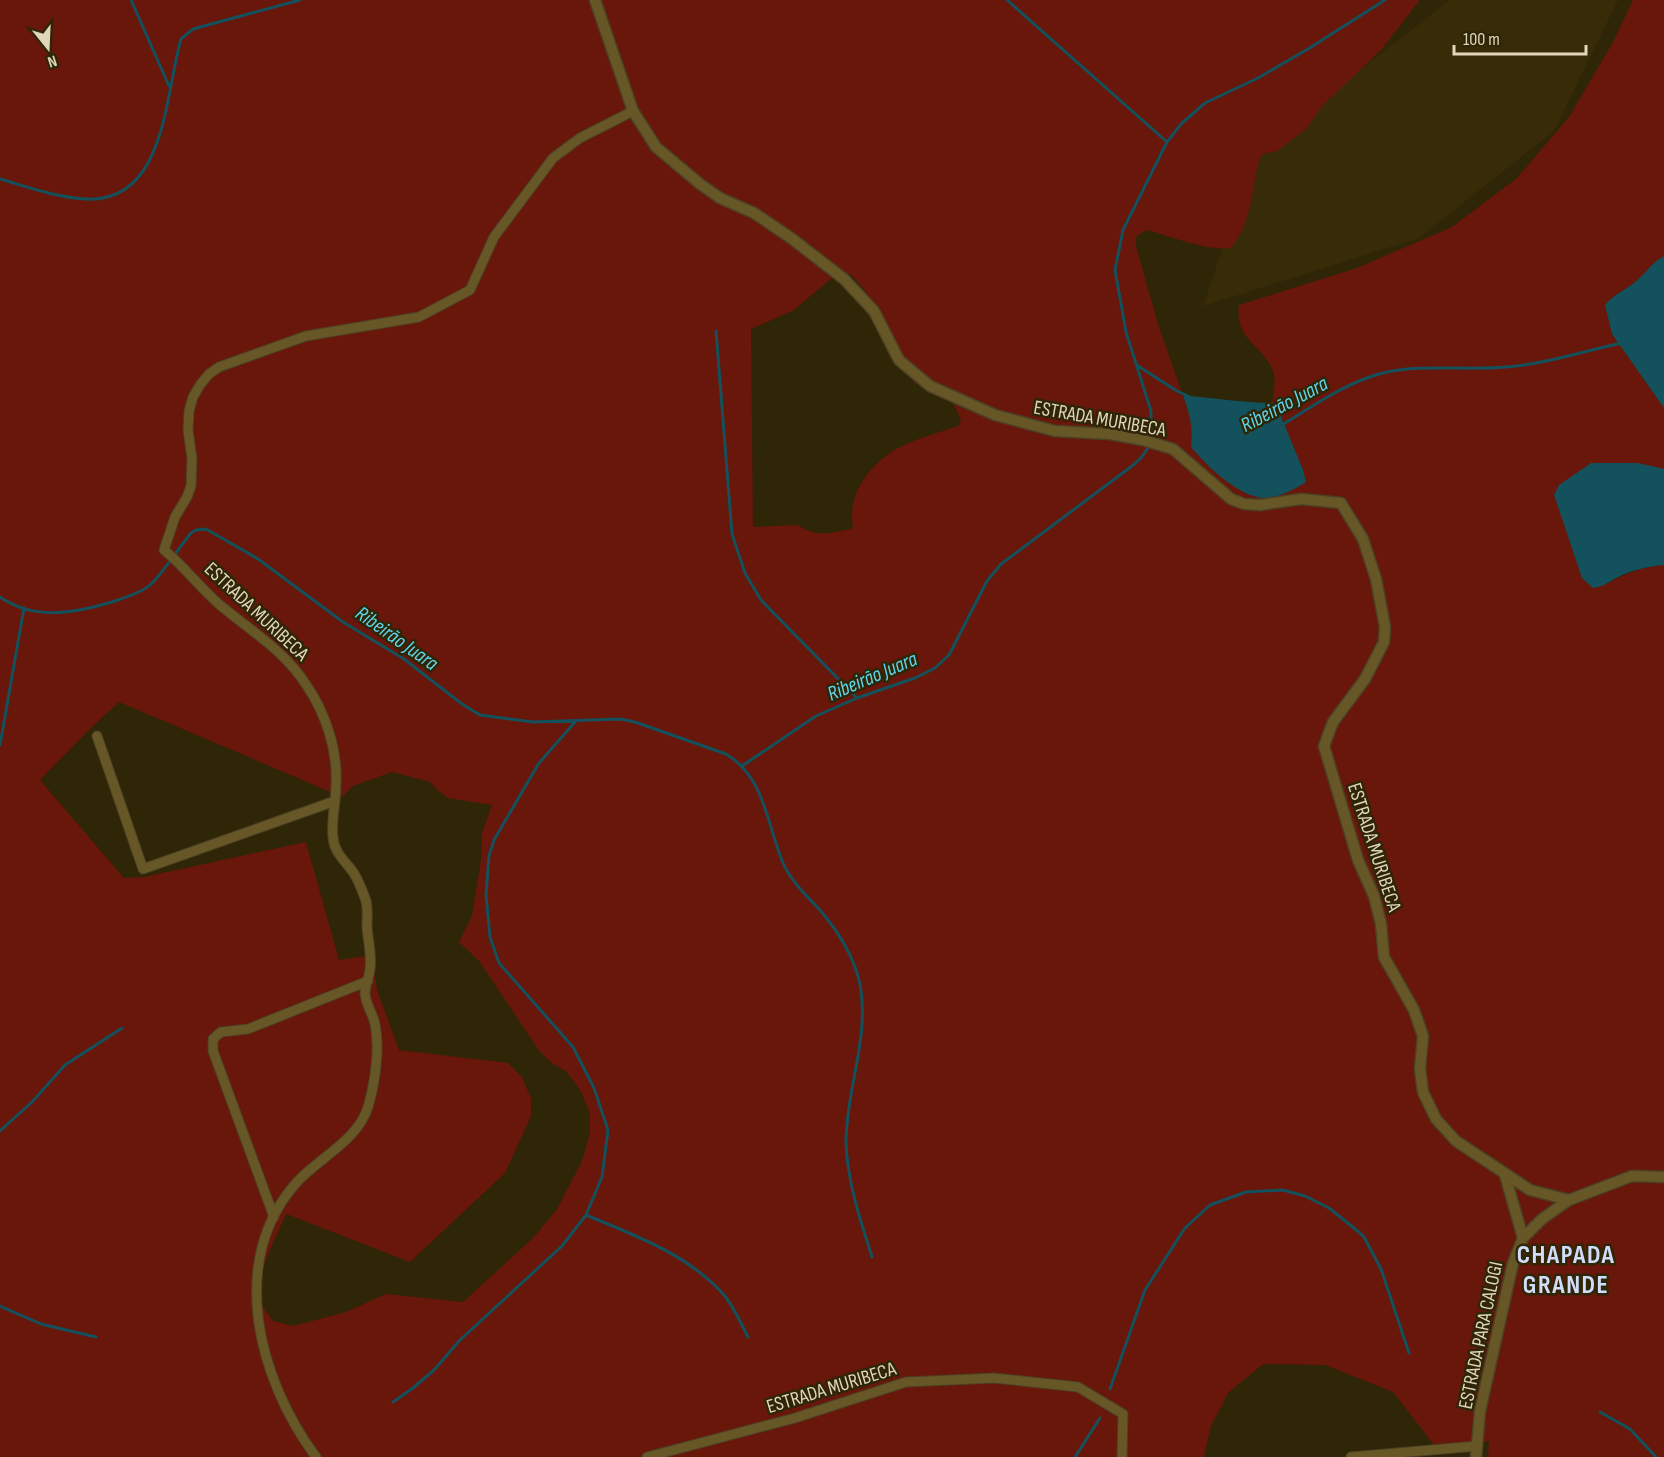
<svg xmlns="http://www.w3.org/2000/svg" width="1664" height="1457" viewBox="0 0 1664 1457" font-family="'Sofia Sans Condensed',sans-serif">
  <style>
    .built { fill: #382c08 }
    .green { fill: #69160b; fill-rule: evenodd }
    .water { fill: #13515c }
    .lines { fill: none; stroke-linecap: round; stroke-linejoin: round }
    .stream { stroke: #13515c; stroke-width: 3 }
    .minor-casing { stroke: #4b4124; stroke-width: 11 }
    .tertiary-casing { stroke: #4b4124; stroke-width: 13 }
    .minor { stroke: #675726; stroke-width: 9 }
    .tertiary { stroke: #675726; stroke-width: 10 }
    .labels { text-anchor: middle; stroke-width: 5; stroke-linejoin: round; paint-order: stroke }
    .street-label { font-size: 20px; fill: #e0d6ba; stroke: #2f2507 }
    .water-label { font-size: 21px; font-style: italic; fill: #5cd6eb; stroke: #2f2507 }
    .district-label { font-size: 26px; font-weight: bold; letter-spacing: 1.5px; fill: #d2dcf8; stroke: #2f2507 }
  </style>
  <rect width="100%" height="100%" fill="#2f2507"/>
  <path class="built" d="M 1450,0 L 1618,0 L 1554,131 L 1419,238 L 1203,306 L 1255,151 Z"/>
  <path class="green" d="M 0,0 L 1420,0 L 1381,50 L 1323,105 L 1306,129 L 1277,151 L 1263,154 L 1259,160 C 1252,189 1251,225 1231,248 C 1202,251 1173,236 1146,230 L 1136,237 L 1136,246 L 1158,324 L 1190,416 L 1193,431 L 1192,447 C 1209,469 1229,485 1255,496 L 1278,409 L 1272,403 C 1273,394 1276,383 1274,375 C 1266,344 1234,343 1239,305 L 1357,268 L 1452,227 L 1517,178 L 1569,117 L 1613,42 L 1633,0 L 1664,0 L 1664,256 C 1652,262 1646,273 1635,282 C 1625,290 1613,295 1605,305 L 1612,334 L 1664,408 L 1664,469 L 1662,469 L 1607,584 C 1623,574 1645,566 1664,565 L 1664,1457 L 1488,1457 L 1489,1441 L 1438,1450 L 1393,1392 L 1325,1365 L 1263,1364 L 1228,1393 L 1211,1426 L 1204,1457 L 0,1457 ZM 841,274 L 850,274 C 881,303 895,346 915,383 C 941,392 952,393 961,421 L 958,426 C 921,439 891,443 866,476 C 854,493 850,507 853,528 C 834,533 815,538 798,525 L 753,527 L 751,329 L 794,310 L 833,277 ZM 119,702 L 342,797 L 353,786 L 392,772 L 430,782 L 437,790 L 448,798 L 492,805 L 482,833 L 481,860 L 472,916 L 459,942 L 479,961 L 540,1052 L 553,1064 L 566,1071 L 581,1091 L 590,1113 L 590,1133 L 582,1161 L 557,1209 L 534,1237 L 463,1302 L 386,1294 L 346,1312 L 293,1326 L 273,1321 C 267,1313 259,1302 259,1291 C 259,1268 277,1236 286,1214 L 410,1262 L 505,1173 L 531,1116 L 531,1098 L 522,1077 L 508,1063 L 399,1050 L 377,990 L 373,955 L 339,960 L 306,842 L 144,877 L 124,878 L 40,780 L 93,726 Z"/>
  <path class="water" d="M 1664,256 L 1664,408 L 1612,334 L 1605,305 C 1613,295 1625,290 1635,282 C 1646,273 1652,262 1664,256 Z
    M 1183,396 C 1213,397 1242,403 1272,403 L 1278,409 L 1303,470 L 1306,482 C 1295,489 1280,497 1267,498 C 1240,499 1207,466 1191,447 C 1193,428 1190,414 1183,396 Z
    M 1591,463 L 1638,463 L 1664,469 L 1664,565 C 1649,566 1629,571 1616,578 C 1608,583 1602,587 1593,588 L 1582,578 L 1554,495 L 1559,485 Z"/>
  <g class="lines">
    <path class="stream" d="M 131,0 L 169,86
      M 1007,0 L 1167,142
      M 0,179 C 28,187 55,197 85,199 C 166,204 165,94 181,39 L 193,29 L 300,0
      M 716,331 L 732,534 L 745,573 L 761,600 L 857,698
      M 1138,366 L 1177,391 L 1192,398
      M 1282,425 C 1313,406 1344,384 1379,374 C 1420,363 1464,371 1506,367 C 1546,364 1584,351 1622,343
      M 1151,439 L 1151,411 L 1126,332 L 1115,270 L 1123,230 L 1167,142 L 1181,124 L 1205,103 L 1258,78 L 1308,49 L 1385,0
      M 0,597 C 34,621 75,613 112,602 C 124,598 141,593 150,585 C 162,575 180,546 191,533 L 196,530 L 206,529 L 258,559 L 343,622 L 404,659 L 462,704 L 480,715 L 533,722 L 620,719 L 635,722 L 726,754 C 765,777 767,825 783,863 C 791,881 806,895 819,909 C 838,931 854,956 860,984 C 870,1038 846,1089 846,1142 C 847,1180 860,1220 872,1257
      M 0,745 L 24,608
      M 742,766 L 816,716 L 857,698 L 915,678 L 935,668 L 949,655 L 987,581 L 1001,564 L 1132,466 L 1141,458 L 1149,446
      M 0,1131 L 32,1102 L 65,1065 L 122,1028
      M 586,1215 C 636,1236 688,1254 725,1296 C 734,1308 741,1323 748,1337
      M 0,1306 L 41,1324 L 96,1337
      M 1110,1389 L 1145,1290 L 1185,1228 L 1210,1205 L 1246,1192 L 1283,1190 L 1305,1196 L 1329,1208 L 1359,1232 L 1364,1237 L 1381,1269 L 1409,1353
      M 393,1402 L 413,1388 L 434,1370 L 460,1340 L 562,1246 L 586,1215 L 602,1177 L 608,1130 L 594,1088 L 573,1047 L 499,963 L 490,937 L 486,895 L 489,856 L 494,840 L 539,763 L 576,721
      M 1600,1412 L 1630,1429 L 1656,1457
      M 1075,1457 L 1100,1418"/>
    <defs>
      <path id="minor" d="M 97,736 L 143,869 L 335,801
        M 274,1217 L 213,1051 L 213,1039 L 221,1032 L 248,1029 L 368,981
        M 316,1457 C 259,1380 226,1261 297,1182 C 319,1158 358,1140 368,1107 C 375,1083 380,1049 375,1024 C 373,1014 366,1005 365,994 C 365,986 369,977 370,969 C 372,955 368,941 367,927 C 367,918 368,910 366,901 C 362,890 358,877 350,868 C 342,858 334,851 333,837 C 331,820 336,802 336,785 C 338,751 326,714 307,686 C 285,651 251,631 220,605 C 199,587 185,567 164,550 L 175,517 L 187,497 L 191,486 L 192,459 L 188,430 L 189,411 L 193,397 L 200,385 L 209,374 L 219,367 L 306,336 L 419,317 L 470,290 L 494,237 L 553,158 L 580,138 L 633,111
        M 647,1457 L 795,1418 L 906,1382 L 994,1378 L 1078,1387 L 1123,1414 L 1122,1457
        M 1351,1457 L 1477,1446"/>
      <path id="tertiary" d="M 595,0 L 633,111 L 656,147 L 700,184 L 720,198 L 754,213 L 791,238 L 844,279 L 874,311 L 899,360 L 930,386 L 995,415 L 1055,431 L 1110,434 L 1143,440 L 1173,449 L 1231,499 L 1244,504 L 1260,505 L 1301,499 L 1341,503 L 1363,539 L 1376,579 L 1385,627 L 1384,642 L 1365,679 L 1333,722 L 1324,746 L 1358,860 L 1374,896 L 1381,924 L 1384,957 L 1414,1010 L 1423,1036 L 1420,1069 L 1423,1092 L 1436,1119 L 1456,1141 L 1530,1190 L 1569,1200
        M 1505,1175 L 1523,1238
        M 1476,1457 L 1480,1411 L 1513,1263 L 1523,1238 L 1542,1219 L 1569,1200 L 1632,1176 L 1664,1177"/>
    </defs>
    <use href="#minor" class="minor-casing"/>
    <use href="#tertiary" class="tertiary-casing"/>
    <use href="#minor" class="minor"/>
    <use href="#tertiary" class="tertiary"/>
  </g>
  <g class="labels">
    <g class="street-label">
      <text transform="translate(1100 418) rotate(10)" y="7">ESTRADA MURIBECA</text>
      <text transform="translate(257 611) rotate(43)" y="7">ESTRADA MURIBECA</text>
      <text transform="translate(1375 847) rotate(72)" y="7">ESTRADA MURIBECA</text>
      <text transform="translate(1480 1335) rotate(-78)" y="7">ESTRADA PARA CALOGI</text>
      <text transform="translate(831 1387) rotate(-17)" y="7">ESTRADA MURIBECA</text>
    </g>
    <g class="water-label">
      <text transform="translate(1284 404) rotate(-28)" y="7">Ribeirão Juara</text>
      <text transform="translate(397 638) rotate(35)" y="7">Ribeirão Juara</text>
      <text transform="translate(872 676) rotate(-23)" y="7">Ribeirão Juara</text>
    </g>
    <g class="district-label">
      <text x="1566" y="1263">CHAPADA<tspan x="1566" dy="30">GRANDE</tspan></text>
    </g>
  </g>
  <g transform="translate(48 48) rotate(162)" stroke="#2f2507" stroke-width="4.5" paint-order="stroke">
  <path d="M0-4.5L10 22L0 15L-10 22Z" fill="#e0d6ba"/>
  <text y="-9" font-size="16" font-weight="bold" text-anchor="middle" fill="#e0d6ba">N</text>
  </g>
  <path d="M1454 45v9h132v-9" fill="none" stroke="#e0d6ba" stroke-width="3"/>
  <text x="1463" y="45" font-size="18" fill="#e0d6ba" stroke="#2f2507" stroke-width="4.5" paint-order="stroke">100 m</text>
</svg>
